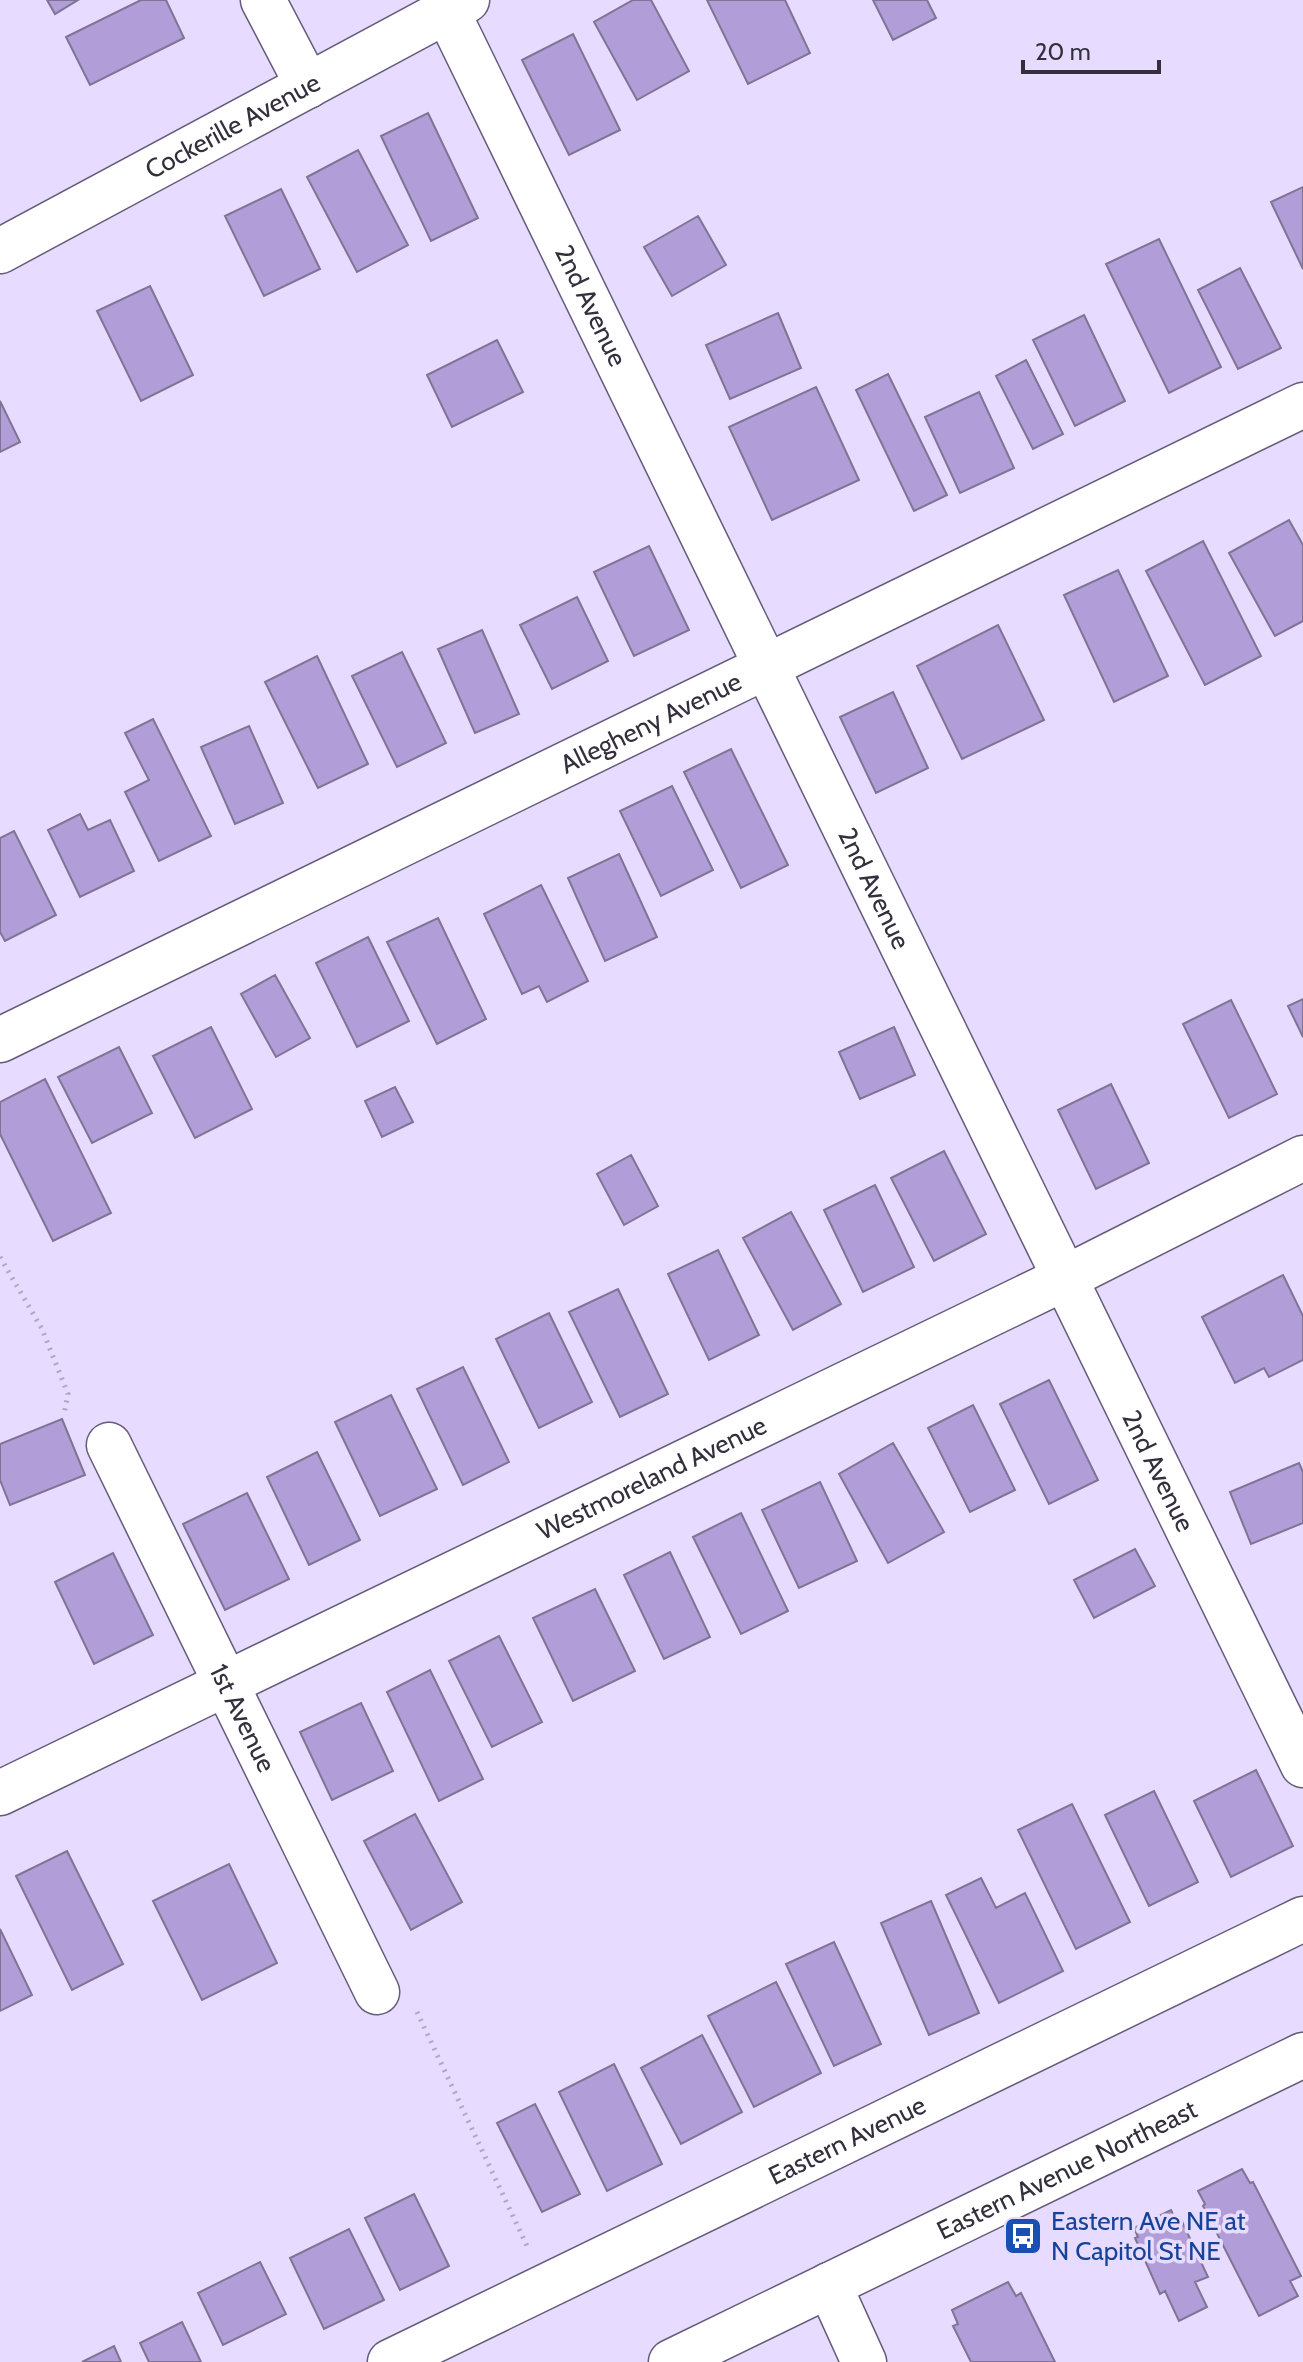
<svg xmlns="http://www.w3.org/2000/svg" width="1303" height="2362" viewBox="0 0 1303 2362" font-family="Cabin,sans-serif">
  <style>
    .building { fill: #b19dd7; stroke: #7f7494; stroke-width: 2 }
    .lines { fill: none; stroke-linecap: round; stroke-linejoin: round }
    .minor-casing { stroke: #655b7a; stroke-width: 47 }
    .path { stroke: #b0a7c4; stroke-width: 5; stroke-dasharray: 2 6; stroke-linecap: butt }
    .minor { stroke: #fff; stroke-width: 44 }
    .labels { text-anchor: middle; stroke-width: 7; stroke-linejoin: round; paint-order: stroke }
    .street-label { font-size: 26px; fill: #332f3c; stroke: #e7dbff }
    .transit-label { font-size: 26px; fill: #164399; stroke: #e7dbff; text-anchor: start }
  </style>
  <rect width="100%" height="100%" fill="#e7dbff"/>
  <path class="building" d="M 47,0 L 78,0 L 55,14 Z
    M 141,0 L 166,0 L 184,38 L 90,85 L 66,37 Z
    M 633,0 L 651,0 L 689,71 L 637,100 L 594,22 Z
    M 707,0 L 785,0 L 810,53 L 748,84 Z
    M 873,0 L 927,0 L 936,18 L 893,40 Z
    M 573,34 L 620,130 L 569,155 L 522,60 Z
    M 428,113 L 478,218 L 431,241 L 381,136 Z
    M 358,150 L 408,245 L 357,272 L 307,177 Z
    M 1303,187 L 1303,269 L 1271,202 Z
    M 281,189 L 320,269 L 264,296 L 225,216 Z
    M 698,216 L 726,265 L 672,296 L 644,247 Z
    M 1159,239 L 1221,367 L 1169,393 L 1106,264 Z
    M 1240,268 L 1281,348 L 1238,369 L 1198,290 Z
    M 150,286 L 193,375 L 141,401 L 97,311 Z
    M 778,313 L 801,368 L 730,399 L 706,345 Z
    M 1084,315 L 1125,401 L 1075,426 L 1033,340 Z
    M 497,340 L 523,392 L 452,427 L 427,375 Z
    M 1026,360 L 1063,434 L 1033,449 L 996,376 Z
    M 888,374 L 947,495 L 914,511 L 856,390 Z
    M 816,387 L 859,480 L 772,520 L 729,427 Z
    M 979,392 L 1014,468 L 960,493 L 925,417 Z
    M 0,401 L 20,442 L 0,452 Z
    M 1289,520 L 1303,545 L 1303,621 L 1275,636 L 1229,553 Z
    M 1203,541 L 1261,656 L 1205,685 L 1146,571 Z
    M 649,546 L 689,630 L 634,656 L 594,572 Z
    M 1118,570 L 1168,676 L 1114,702 L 1064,595 Z
    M 577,597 L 608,661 L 552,689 L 520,625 Z
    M 998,625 L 1044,720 L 962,759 L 917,666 Z
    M 482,630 L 519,714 L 475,733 L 438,649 Z
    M 402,652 L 446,743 L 397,767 L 352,676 Z
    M 317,656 L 368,764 L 318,788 L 265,682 Z
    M 893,692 L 928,768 L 876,793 L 840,717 Z
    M 153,719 L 211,836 L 159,861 L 125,792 L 149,780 L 125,733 Z
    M 249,726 L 283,803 L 235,824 L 201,747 Z
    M 731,749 L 788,865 L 741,888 L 684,772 Z
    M 672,786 L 713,870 L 661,896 L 620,811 Z
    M 80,814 L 88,830 L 110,820 L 134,871 L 80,897 L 48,830 Z
    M 14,831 L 56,915 L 5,941 L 0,932 L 0,838 Z
    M 619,854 L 657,937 L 605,961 L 568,878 Z
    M 541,885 L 588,981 L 547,1002 L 539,986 L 522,994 L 484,914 Z
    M 438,918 L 486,1019 L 437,1044 L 387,942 Z
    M 368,937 L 409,1021 L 357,1047 L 316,963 Z
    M 275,975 L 310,1038 L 276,1057 L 241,994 Z
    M 1303,999 L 1303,1037 L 1288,1006 Z
    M 1231,1000 L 1277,1094 L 1229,1118 L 1183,1024 Z
    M 211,1027 L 252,1109 L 195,1138 L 153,1056 Z
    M 894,1027 L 915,1075 L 860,1099 L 839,1052 Z
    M 119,1047 L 152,1113 L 92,1143 L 58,1077 Z
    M 45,1079 L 111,1213 L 53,1241 L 0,1134 L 0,1102 Z
    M 1111,1084 L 1149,1163 L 1096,1189 L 1058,1110 Z
    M 395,1087 L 413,1122 L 382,1137 L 365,1101 Z
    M 944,1151 L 986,1234 L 934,1261 L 891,1178 Z
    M 631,1155 L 658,1206 L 624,1225 L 597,1174 Z
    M 875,1185 L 914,1267 L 863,1292 L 824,1210 Z
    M 791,1212 L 841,1304 L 793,1330 L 743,1238 Z
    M 718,1250 L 759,1335 L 709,1360 L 668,1274 Z
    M 1283,1275 L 1303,1316 L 1303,1360 L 1269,1377 L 1264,1368 L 1235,1383 L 1202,1317 Z
    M 618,1289 L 668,1394 L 620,1417 L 569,1312 Z
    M 549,1313 L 592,1402 L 539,1428 L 496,1339 Z
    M 463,1367 L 509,1462 L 463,1485 L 417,1389 Z
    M 1049,1380 L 1098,1480 L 1049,1504 L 1000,1404 Z
    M 391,1395 L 437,1489 L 380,1516 L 335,1422 Z
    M 973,1405 L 1015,1490 L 970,1512 L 928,1428 Z
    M 62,1419 L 85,1475 L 10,1505 L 0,1480 L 0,1444 Z
    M 893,1443 L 944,1532 L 888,1563 L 839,1474 Z
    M 317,1452 L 360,1540 L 309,1565 L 267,1477 Z
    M 1299,1463 L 1303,1472 L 1303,1523 L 1251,1544 L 1230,1492 Z
    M 820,1482 L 857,1561 L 799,1588 L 762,1510 Z
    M 247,1493 L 289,1579 L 225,1610 L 183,1524 Z
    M 741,1513 L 788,1611 L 741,1634 L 693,1537 Z
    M 1135,1549 L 1155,1586 L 1094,1618 L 1074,1580 Z
    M 670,1552 L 710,1637 L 664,1659 L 624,1575 Z
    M 113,1553 L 153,1635 L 94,1664 L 55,1582 Z
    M 595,1589 L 635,1671 L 573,1701 L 533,1618 Z
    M 499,1636 L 542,1722 L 492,1747 L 449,1661 Z
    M 430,1670 L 483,1779 L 439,1801 L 387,1692 Z
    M 361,1703 L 393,1771 L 332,1800 L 300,1732 Z
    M 1256,1770 L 1293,1846 L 1231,1877 L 1194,1801 Z
    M 1154,1791 L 1198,1882 L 1149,1906 L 1105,1815 Z
    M 1072,1804 L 1130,1922 L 1076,1949 L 1018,1830 Z
    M 415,1814 L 462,1902 L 411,1930 L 364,1841 Z
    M 67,1851 L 123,1964 L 72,1990 L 16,1876 Z
    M 229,1864 L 277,1963 L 202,2000 L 153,1901 Z
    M 981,1878 L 996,1908 L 1025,1893 L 1063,1971 L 999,2003 L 946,1895 Z
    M 931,1901 L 979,2013 L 929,2035 L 881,1923 Z
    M 0,1929 L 32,1995 L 0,2011 Z
    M 834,1942 L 881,2044 L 834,2066 L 786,1964 Z
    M 776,1982 L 821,2073 L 754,2107 L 708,2016 Z
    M 702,2035 L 742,2112 L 681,2144 L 641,2068 Z
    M 614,2064 L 662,2164 L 607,2191 L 559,2092 Z
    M 535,2104 L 580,2194 L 542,2212 L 497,2123 Z
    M 1242,2169 L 1250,2183 L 1253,2182 L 1301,2276 L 1290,2281 L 1298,2296 L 1259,2316 L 1203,2206 L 1205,2204 L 1198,2191 Z
    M 414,2194 L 449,2266 L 400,2290 L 365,2218 Z
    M 1171,2210 L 1175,2219 L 1180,2217 L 1208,2277 L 1195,2282 L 1207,2307 L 1179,2321 L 1165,2291 L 1160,2294 L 1135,2238 L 1138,2237 L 1134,2228 Z
    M 349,2229 L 384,2300 L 324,2329 L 290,2258 Z
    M 260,2262 L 286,2314 L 223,2345 L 198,2293 Z
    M 1008,2282 L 1016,2296 L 1021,2293 L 1055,2362 L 971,2362 L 953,2326 L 958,2324 L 952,2310 Z
    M 182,2322 L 201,2362 L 149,2362 L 140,2343 Z
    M 114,2346 L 121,2362 L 82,2362 Z"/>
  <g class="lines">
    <defs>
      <g id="minor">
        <path d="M 263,0 L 308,86"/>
        <path id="s1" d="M 447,11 C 733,595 1015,1182 1303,1765"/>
        <path id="s2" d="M 0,251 L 467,0"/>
        <path id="s3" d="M 0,1040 L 1303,405"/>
        <path id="s4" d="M 109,1445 L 377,1992"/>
        <path id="s5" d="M 0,1793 L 1063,1279 L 1303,1158"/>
        <path d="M 829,2285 L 864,2362"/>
        <path id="s6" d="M 390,2362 L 1303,1919"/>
        <path id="s7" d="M 671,2362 L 1303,2055"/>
      </g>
    </defs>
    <use href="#minor" class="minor-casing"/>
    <path class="path" d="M 0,1257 L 42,1329 L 68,1394 L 64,1414
      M 417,2012 L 527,2246"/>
    <use href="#minor" class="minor"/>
  </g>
  <defs>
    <symbol id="bus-square" viewBox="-11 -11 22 22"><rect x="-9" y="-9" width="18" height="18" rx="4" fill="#1a4fb4" stroke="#e7dbff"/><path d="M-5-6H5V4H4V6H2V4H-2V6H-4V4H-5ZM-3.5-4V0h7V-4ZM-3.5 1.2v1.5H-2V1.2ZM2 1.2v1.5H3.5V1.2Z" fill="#fff"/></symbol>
  </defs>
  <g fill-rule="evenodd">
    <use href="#bus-square" x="1001" y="2214" width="44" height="44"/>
  </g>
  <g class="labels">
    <g class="street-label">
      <text dy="9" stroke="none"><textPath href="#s2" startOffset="264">Cockerille Avenue</textPath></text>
      <text dy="9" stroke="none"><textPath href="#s1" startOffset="328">2nd Avenue</textPath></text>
      <text dy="9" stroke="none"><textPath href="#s3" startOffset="724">Allegheny Avenue</textPath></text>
      <text dy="9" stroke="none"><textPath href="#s1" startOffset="976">2nd Avenue</textPath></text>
      <text dy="9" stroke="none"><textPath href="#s1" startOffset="1624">2nd Avenue</textPath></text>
      <text dy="9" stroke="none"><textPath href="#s5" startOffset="724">Westmoreland Avenue</textPath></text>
      <text dy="9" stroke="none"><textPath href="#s4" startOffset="304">1st Avenue</textPath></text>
      <text dy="9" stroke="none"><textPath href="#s6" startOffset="508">Eastern Avenue</textPath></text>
      <text dy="9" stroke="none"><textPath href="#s7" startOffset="440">Eastern Avenue Northeast</textPath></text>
    </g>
    <g class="transit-label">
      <text x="1051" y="2230">Eastern Ave NE at<tspan x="1051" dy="30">N Capitol St NE</tspan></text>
    </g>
  </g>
  <path d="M1023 60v12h136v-12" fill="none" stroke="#332f3c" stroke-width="4"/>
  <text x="1035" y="60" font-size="24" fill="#332f3c" stroke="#e7dbff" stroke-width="6" paint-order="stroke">20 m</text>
</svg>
